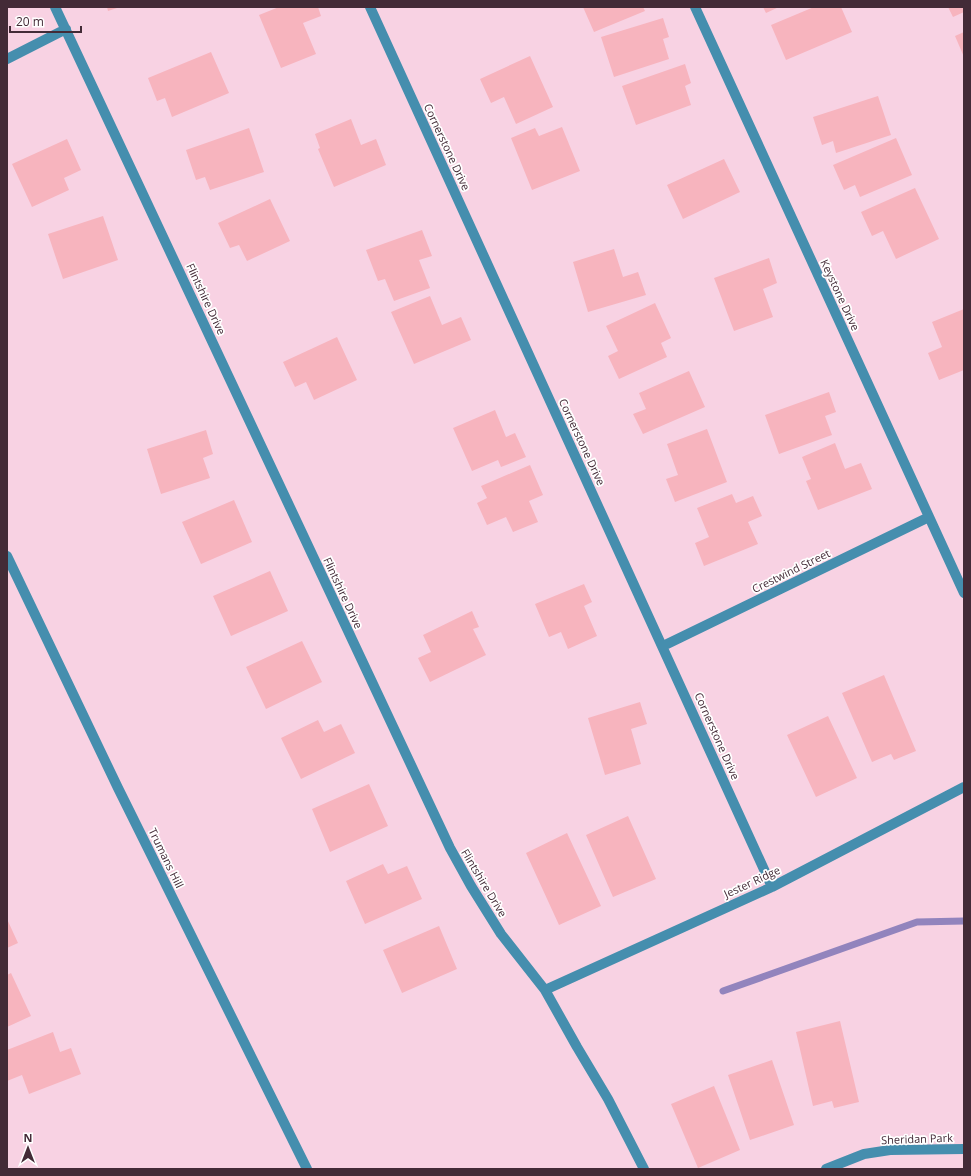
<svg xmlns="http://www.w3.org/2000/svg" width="971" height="1176" viewBox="0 0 971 1176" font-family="'Open Sans',sans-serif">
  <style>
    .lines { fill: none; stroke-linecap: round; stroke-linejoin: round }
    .stream { stroke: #9284bd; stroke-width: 7 }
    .building { fill: #f7b4be }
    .minor { stroke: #458eae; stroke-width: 10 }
    .labels { text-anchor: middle; stroke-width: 3.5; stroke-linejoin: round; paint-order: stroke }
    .street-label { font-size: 11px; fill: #432b37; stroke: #fff }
  </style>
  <rect width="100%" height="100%" fill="#f8d2e3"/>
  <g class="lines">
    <path class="stream" d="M 723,991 L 917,922 L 964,921"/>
  </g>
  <path class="building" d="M 107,7 L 120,7 L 108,11 Z
    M 279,7 L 318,7 L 321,16 L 303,23 L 316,54 L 281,68 L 259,15 Z
    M 583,7 L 643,7 L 645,11 L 594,32 Z
    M 763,7 L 779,7 L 766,13 Z
    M 814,7 L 841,7 L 852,32 L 786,60 L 771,25 Z
    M 948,7 L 964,7 L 964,12 L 953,17 Z
    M 663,18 L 669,37 L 663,39 L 669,59 L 614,77 L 601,37 Z
    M 964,32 L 964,57 L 955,36 Z
    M 211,52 L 229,93 L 172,117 L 165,98 L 157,101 L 148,78 Z
    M 530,56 L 553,107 L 516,124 L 504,97 L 491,103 L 480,79 Z
    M 685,64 L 691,83 L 685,86 L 691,105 L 636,125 L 622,86 Z
    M 878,96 L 891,135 L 836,153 L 833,141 L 822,145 L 813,117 Z
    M 351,119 L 361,145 L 376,139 L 386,165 L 334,187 L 318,149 L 320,148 L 315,134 Z
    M 562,127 L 580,171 L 532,190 L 511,138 L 535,128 L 539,136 Z
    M 249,128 L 264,172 L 210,190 L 205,177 L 196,180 L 186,150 Z
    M 896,138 L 912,175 L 860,197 L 855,185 L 844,190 L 833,165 Z
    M 67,139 L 81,170 L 64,178 L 69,190 L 32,207 L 12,164 Z
    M 724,159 L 740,192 L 683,219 L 667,185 Z
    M 915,188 L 939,239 L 896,259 L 883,231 L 872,236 L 861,212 Z
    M 270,199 L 290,241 L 247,261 L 239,245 L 230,248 L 218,223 Z
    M 103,216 L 118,260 L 63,279 L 48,234 Z
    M 422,230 L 432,256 L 419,260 L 430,288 L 394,301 L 385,279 L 378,281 L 366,250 Z
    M 614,249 L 623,277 L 638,272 L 646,295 L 588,312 L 573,262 Z
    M 769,258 L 777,283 L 763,289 L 773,317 L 734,331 L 714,278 Z
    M 430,296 L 442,325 L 461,317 L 471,340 L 414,364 L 391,312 Z
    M 655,303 L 671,338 L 661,343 L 667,357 L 619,379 L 608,356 L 618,351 L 606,326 Z
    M 964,309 L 964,370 L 939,380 L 928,353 L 942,347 L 932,322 Z
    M 337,337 L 357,380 L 314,400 L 306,382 L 295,387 L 283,362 Z
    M 689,371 L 705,407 L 643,434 L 633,414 L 646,409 L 639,393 Z
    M 829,392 L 836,412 L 825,416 L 832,435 L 779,454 L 765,415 Z
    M 495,410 L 506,437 L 515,433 L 526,457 L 501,467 L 498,460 L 472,471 L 453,428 Z
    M 707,429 L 727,482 L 675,502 L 666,479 L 678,475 L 667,444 Z
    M 206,430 L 213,454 L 203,458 L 210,478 L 161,494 L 147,449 Z
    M 835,443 L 845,469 L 861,463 L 872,489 L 818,510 L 806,481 L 811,479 L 802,457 Z
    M 530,465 L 543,495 L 529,501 L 538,522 L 513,532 L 506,517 L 487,525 L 477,503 L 487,498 L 481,486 Z
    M 732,494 L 736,503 L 753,496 L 762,516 L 748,522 L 758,544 L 704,566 L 695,543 L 709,537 L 697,508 Z
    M 234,500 L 252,542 L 201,564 L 182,522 Z
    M 270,571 L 288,611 L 231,636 L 213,596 Z
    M 584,584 L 592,602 L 584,606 L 597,636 L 568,649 L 561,632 L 549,637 L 535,604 Z
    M 472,611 L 479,627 L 473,629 L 486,655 L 430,682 L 418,658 L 431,652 L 423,635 Z
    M 302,641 L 322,682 L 266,709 L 246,667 Z
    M 884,675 L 916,751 L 894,760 L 891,754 L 872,762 L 842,693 Z
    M 640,702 L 647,724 L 631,729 L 641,764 L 605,775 L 588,718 Z
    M 828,716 L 857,778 L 816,797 L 787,735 Z
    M 318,720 L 324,732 L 341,724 L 355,753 L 301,779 L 281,738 Z
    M 369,784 L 388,826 L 330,852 L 312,809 Z
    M 628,816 L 656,879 L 613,897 L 586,835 Z
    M 567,833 L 601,906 L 559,925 L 526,853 Z
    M 383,864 L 388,874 L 407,866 L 422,899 L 365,924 L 346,881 Z
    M 7,919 L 18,943 L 7,948 Z
    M 439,926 L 457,969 L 402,993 L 383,950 Z
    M 11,973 L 31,1016 L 7,1027 L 7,975 Z
    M 840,1021 L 859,1102 L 834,1108 L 832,1101 L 813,1106 L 796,1032 Z
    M 53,1032 L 60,1052 L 71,1048 L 81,1074 L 29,1094 L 22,1075 L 7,1081 L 7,1050 Z
    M 772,1060 L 794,1125 L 750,1140 L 728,1075 Z
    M 714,1086 L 740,1150 L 698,1168 L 671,1104 Z"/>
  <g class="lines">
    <path class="minor" d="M 55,7 L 450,848 L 471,886 L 501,934 L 545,990 L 577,1047 L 608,1099 L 644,1169
      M 370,7 L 772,887
      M 695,7 L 964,593
      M 7,59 L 66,29
      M 7,556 L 118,788 L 307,1169
      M 663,646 L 929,517
      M 545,990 L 772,887 L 964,787
      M 826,1169 L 864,1154 L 890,1150 L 964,1149"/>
  </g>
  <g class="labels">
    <g class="street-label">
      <text transform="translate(447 147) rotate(65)" y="4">Cornerstone Drive</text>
      <text transform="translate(840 295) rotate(65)" y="4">Keystone Drive</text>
      <text transform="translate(206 299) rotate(65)" y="4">Flintshire Drive</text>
      <text transform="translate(582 442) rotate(65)" y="4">Cornerstone Drive</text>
      <text transform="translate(791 571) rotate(-26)" y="4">Crestwind Street</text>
      <text transform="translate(343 593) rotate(65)" y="4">Flintshire Drive</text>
      <text transform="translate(717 736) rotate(66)" y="4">Cornerstone Drive</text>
      <text transform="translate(166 858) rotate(64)" y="4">Trumans Hill</text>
      <text transform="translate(752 882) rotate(-25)" y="4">Jester Ridge</text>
      <text transform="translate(484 883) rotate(59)" y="4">Flintshire Drive</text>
      <text transform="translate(917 1139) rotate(-2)" y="4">Sheridan Park</text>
    </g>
  </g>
  <rect width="971" height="1176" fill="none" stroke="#432b37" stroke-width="16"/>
  <g transform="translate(28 1148)" stroke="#ffffff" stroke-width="3" paint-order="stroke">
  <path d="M0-3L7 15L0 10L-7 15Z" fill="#432b37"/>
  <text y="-6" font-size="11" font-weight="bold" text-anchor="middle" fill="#432b37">N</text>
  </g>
  <path d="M10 26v6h71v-6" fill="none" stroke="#432b37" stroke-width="2"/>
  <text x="16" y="26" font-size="12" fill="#432b37" stroke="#ffffff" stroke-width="3" paint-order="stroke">20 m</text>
</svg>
